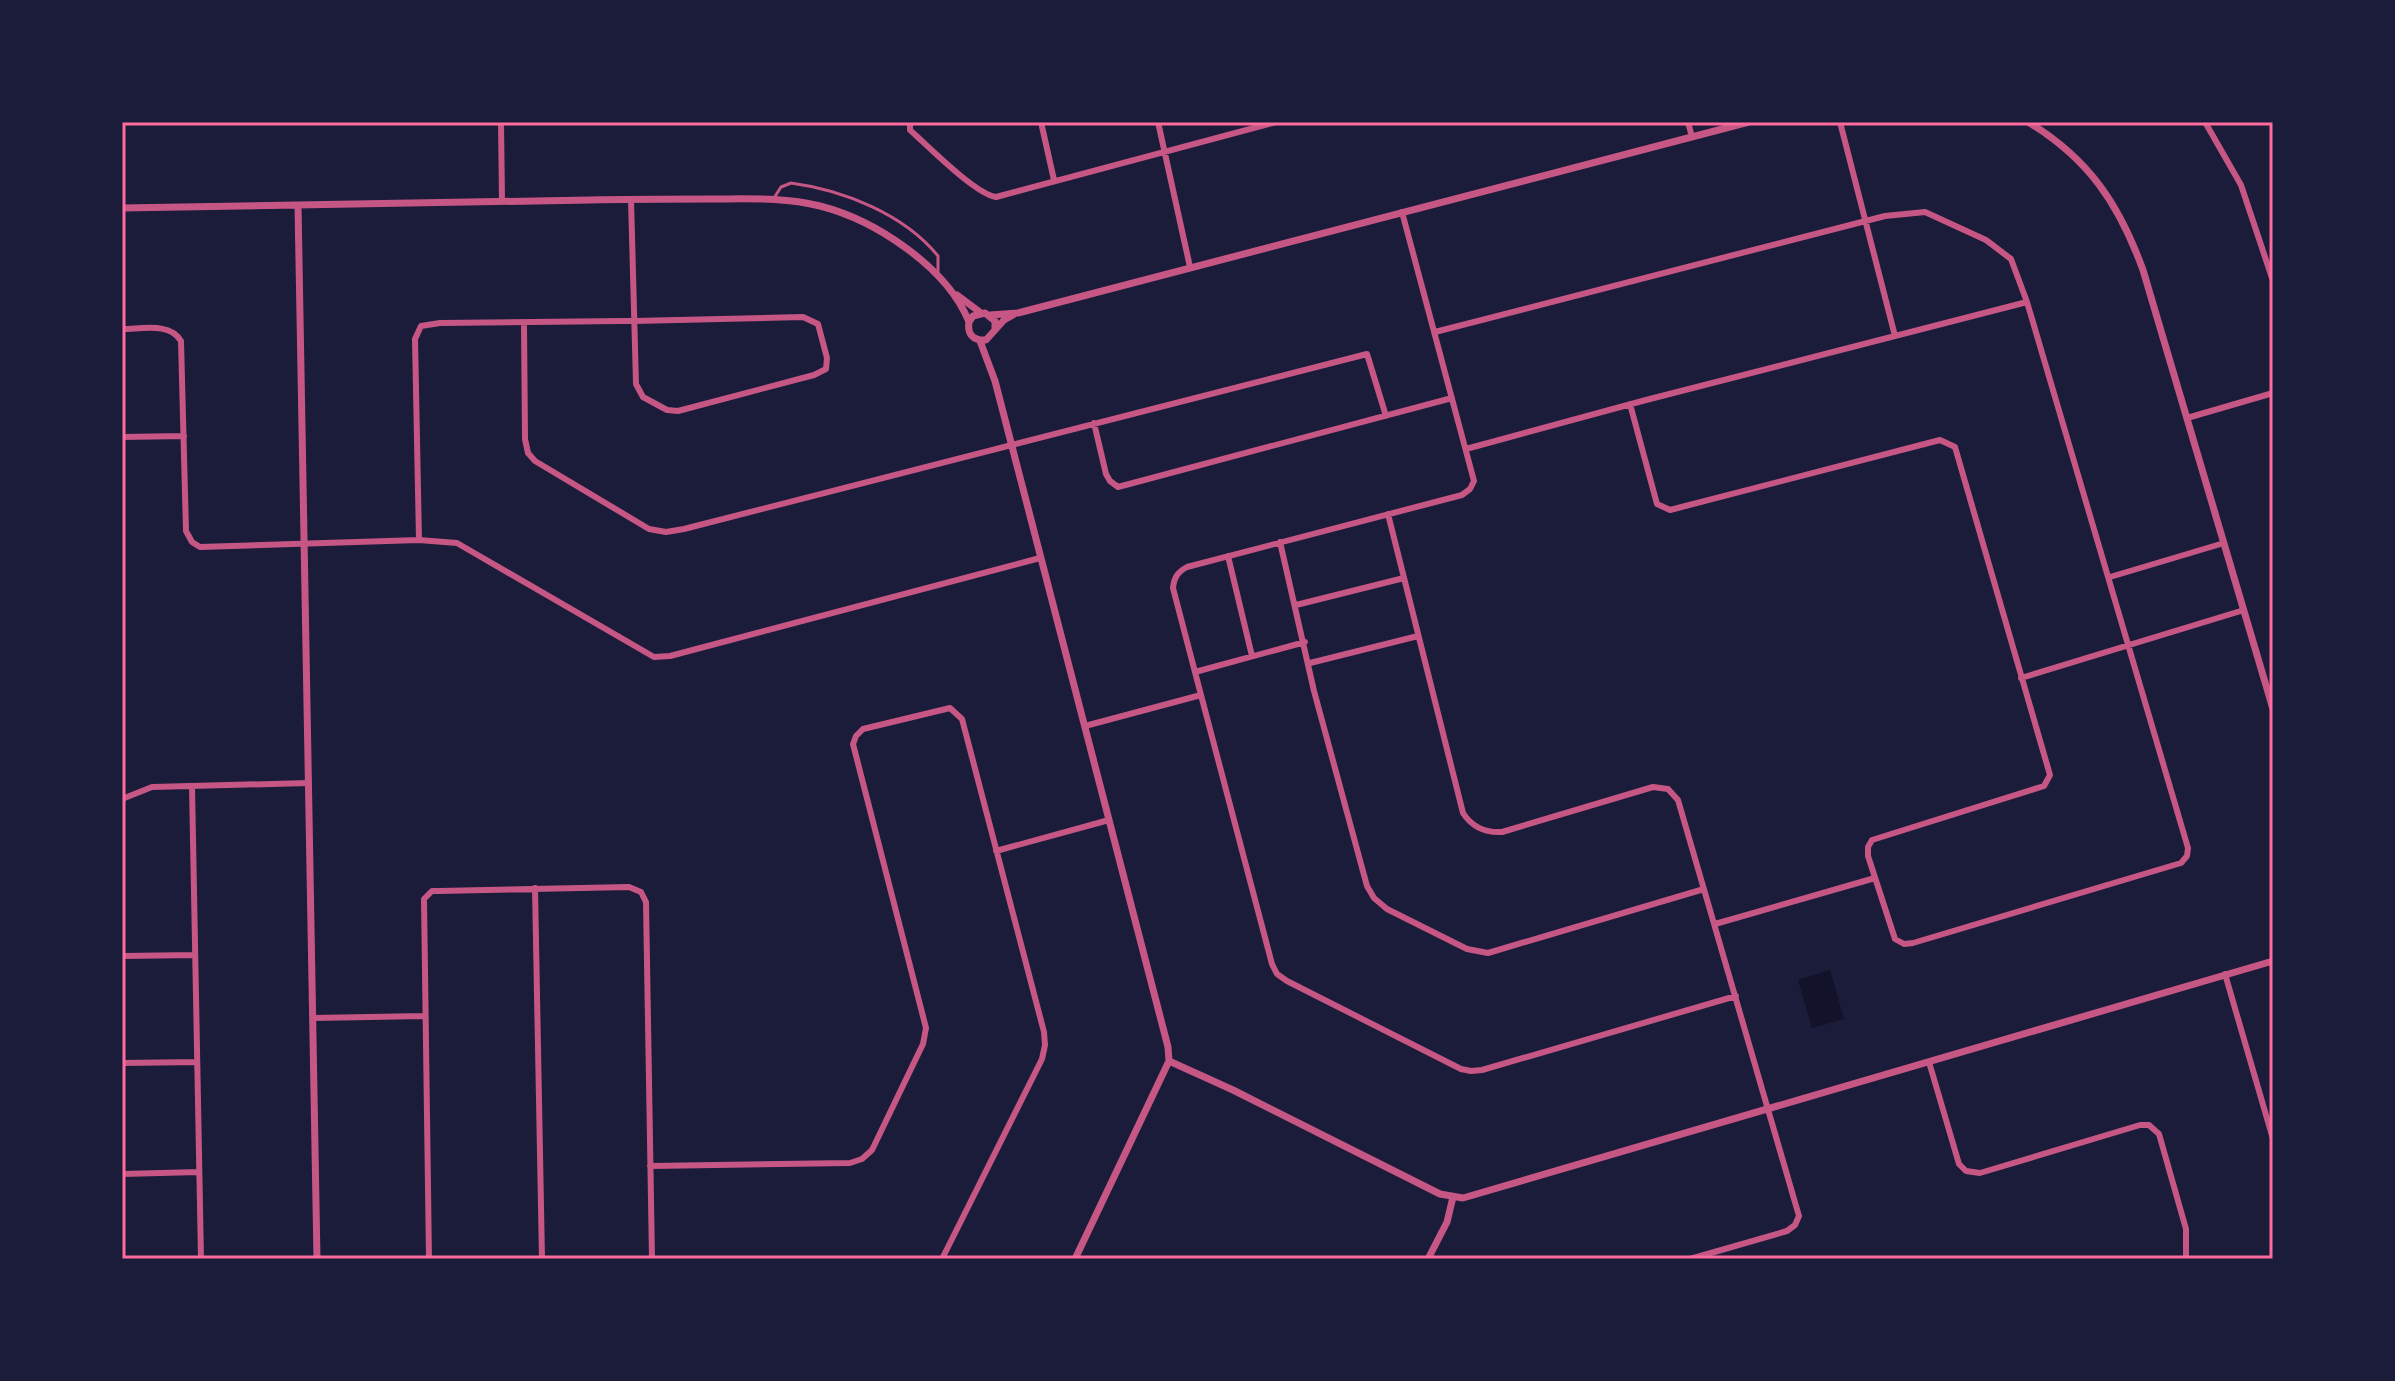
<svg xmlns="http://www.w3.org/2000/svg" width="2395" height="1381" viewBox="0 0 2395 1381" font-family="'Noto Serif',serif">
  <style>
    .water { fill: #12122b }
    .lines { fill: none; stroke-linecap: round; stroke-linejoin: round }
    .service { stroke: #c65784; stroke-width: 3 }
    .minor { stroke: #c65784; stroke-width: 6 }
    .tertiary { stroke: #c65784; stroke-width: 7 }
    .neatline { fill: none; stroke: #ff6b9d; stroke-width: 3 }
  </style>
  <rect width="100%" height="100%" fill="#1b1b3a"/>
  <path class="water" d="M 1830,970 L 1844,1019 L 1812,1028 L 1798,980 Z"/>
  <g class="lines">
    <path class="service" d="M 774,198 L 781,187 L 791,183 C 843,190 904,214 938,256 L 938,272"/>
    <path class="minor" d="M 501,122 L 502,201
      M 910,122 L 910,130 C 928,146 975,194 996,197 L 1276,122
      M 1041,122 L 1054,180
      M 1158,122 L 1190,267
      M 1688,122 L 1692,137
      M 1840,122 L 1895,336
      M 2205,122 L 2241,185 L 2273,281
      M 524,323 L 525,439 L 528,453 L 535,461 L 649,529 L 666,532 L 684,529 L 1367,354 L 1386,416
      M 122,329 C 142,329 170,322 181,341 L 186,531 L 192,542 L 200,547 L 419,540 L 457,543 L 654,657 L 670,656 L 1040,558
      M 1435,332 L 1885,216 L 1925,212 L 1986,240 L 2011,259 L 2027,302 L 2188,848 L 2187,856 L 2181,863 L 1913,943 L 1904,944 L 1895,939 L 1868,856 L 1868,847 L 1872,840 L 2044,786 L 2050,775 L 1955,447 L 1940,440 L 1670,510 L 1657,504 L 1630,404
      M 2187,418 L 2273,393
      M 1094,423 L 1106,474 L 1110,481 L 1118,487 L 1452,398
      M 122,437 L 184,436
      M 1466,449 L 1646,400 L 2027,302
      M 1388,514 L 1463,813 C 1472,827 1485,833 1502,832 L 1653,787 L 1668,789 L 1678,800 L 1799,1216 L 1795,1225 L 1787,1231 L 1690,1259
      M 419,540 L 415,339 L 421,326 L 440,323 L 622,321 L 634,321 L 803,317 L 818,324 L 827,358 L 826,369 L 814,375 L 678,411 L 667,410 L 643,397 L 636,384 L 631,199
      M 1280,542 L 1314,691 L 1367,886 L 1374,898 L 1387,909 L 1467,949 L 1488,953 L 1704,889
      M 1228,556 L 1252,656
      M 2110,577 L 2224,543
      M 1296,605 L 1404,578
      M 1310,663 L 1418,636
      M 1195,672 L 1305,642
      M 2021,678 L 2244,610
      M 1201,695 L 1173,588 C 1174,577 1178,572 1187,567 L 1462,495 L 1470,489 L 1474,481 L 1402,212
      M 1085,726 L 1201,695 L 1272,964 L 1277,974 L 1287,981 L 1461,1069 L 1471,1071 L 1482,1070 L 1736,996
      M 192,786 L 201,1259
      M 122,799 L 152,787 L 309,783
      M 996,851 L 1109,820
      M 535,888 L 542,1259
      M 1715,924 L 1875,878
      M 122,956 L 195,955
      M 2225,974 L 2273,1139
      M 313,1018 L 425,1016
      M 1929,1062 L 1959,1164 L 1966,1171 L 1980,1173 L 2140,1125 L 2149,1125 L 2159,1134 L 2186,1229 L 2186,1259
      M 122,1063 L 197,1062
      M 650,1166 L 850,1163 L 862,1159 L 872,1150 L 923,1044 L 926,1028 L 853,744 L 856,736 L 863,729 L 950,708 L 962,719 L 1044,1032 L 1045,1045 L 1042,1059 L 942,1259
      M 122,1174 L 199,1172
      M 429,1259 L 424,899 L 432,891 L 439,891 L 629,887 L 641,892 L 646,902 L 652,1259"/>
    <path class="tertiary" d="M 2028,122 C 2089,159 2119,204 2143,270 L 2273,709
      M 298,205 L 317,1259
      M 122,208 C 278,205 434,202 590,200 C 630,199 671,199 711,199 C 748,199 784,197 820,206 C 875,220 947,267 969,322
      M 957,295 L 981,313
      M 990,315 L 1018,313 L 1749,122
      M 995,329 L 995,321 L 985,313 L 973,316 L 969,322 C 967,334 973,341 986,340 L 1004,320 L 1013,315
      M 980,341 L 995,381 L 1168,1047 L 1169,1061
      M 1169,1061 L 1233,1090 L 1440,1194 L 1463,1198 L 2273,961
      M 1075,1259 L 1169,1061
      M 1428,1259 L 1447,1222 L 1453,1197"/>
  </g>
  <rect width="2395" height="1381" fill="none" stroke="#1b1b3a" stroke-width="248"/>
  <rect x="124" y="124" width="2147" height="1133" class="neatline"/>
</svg>
